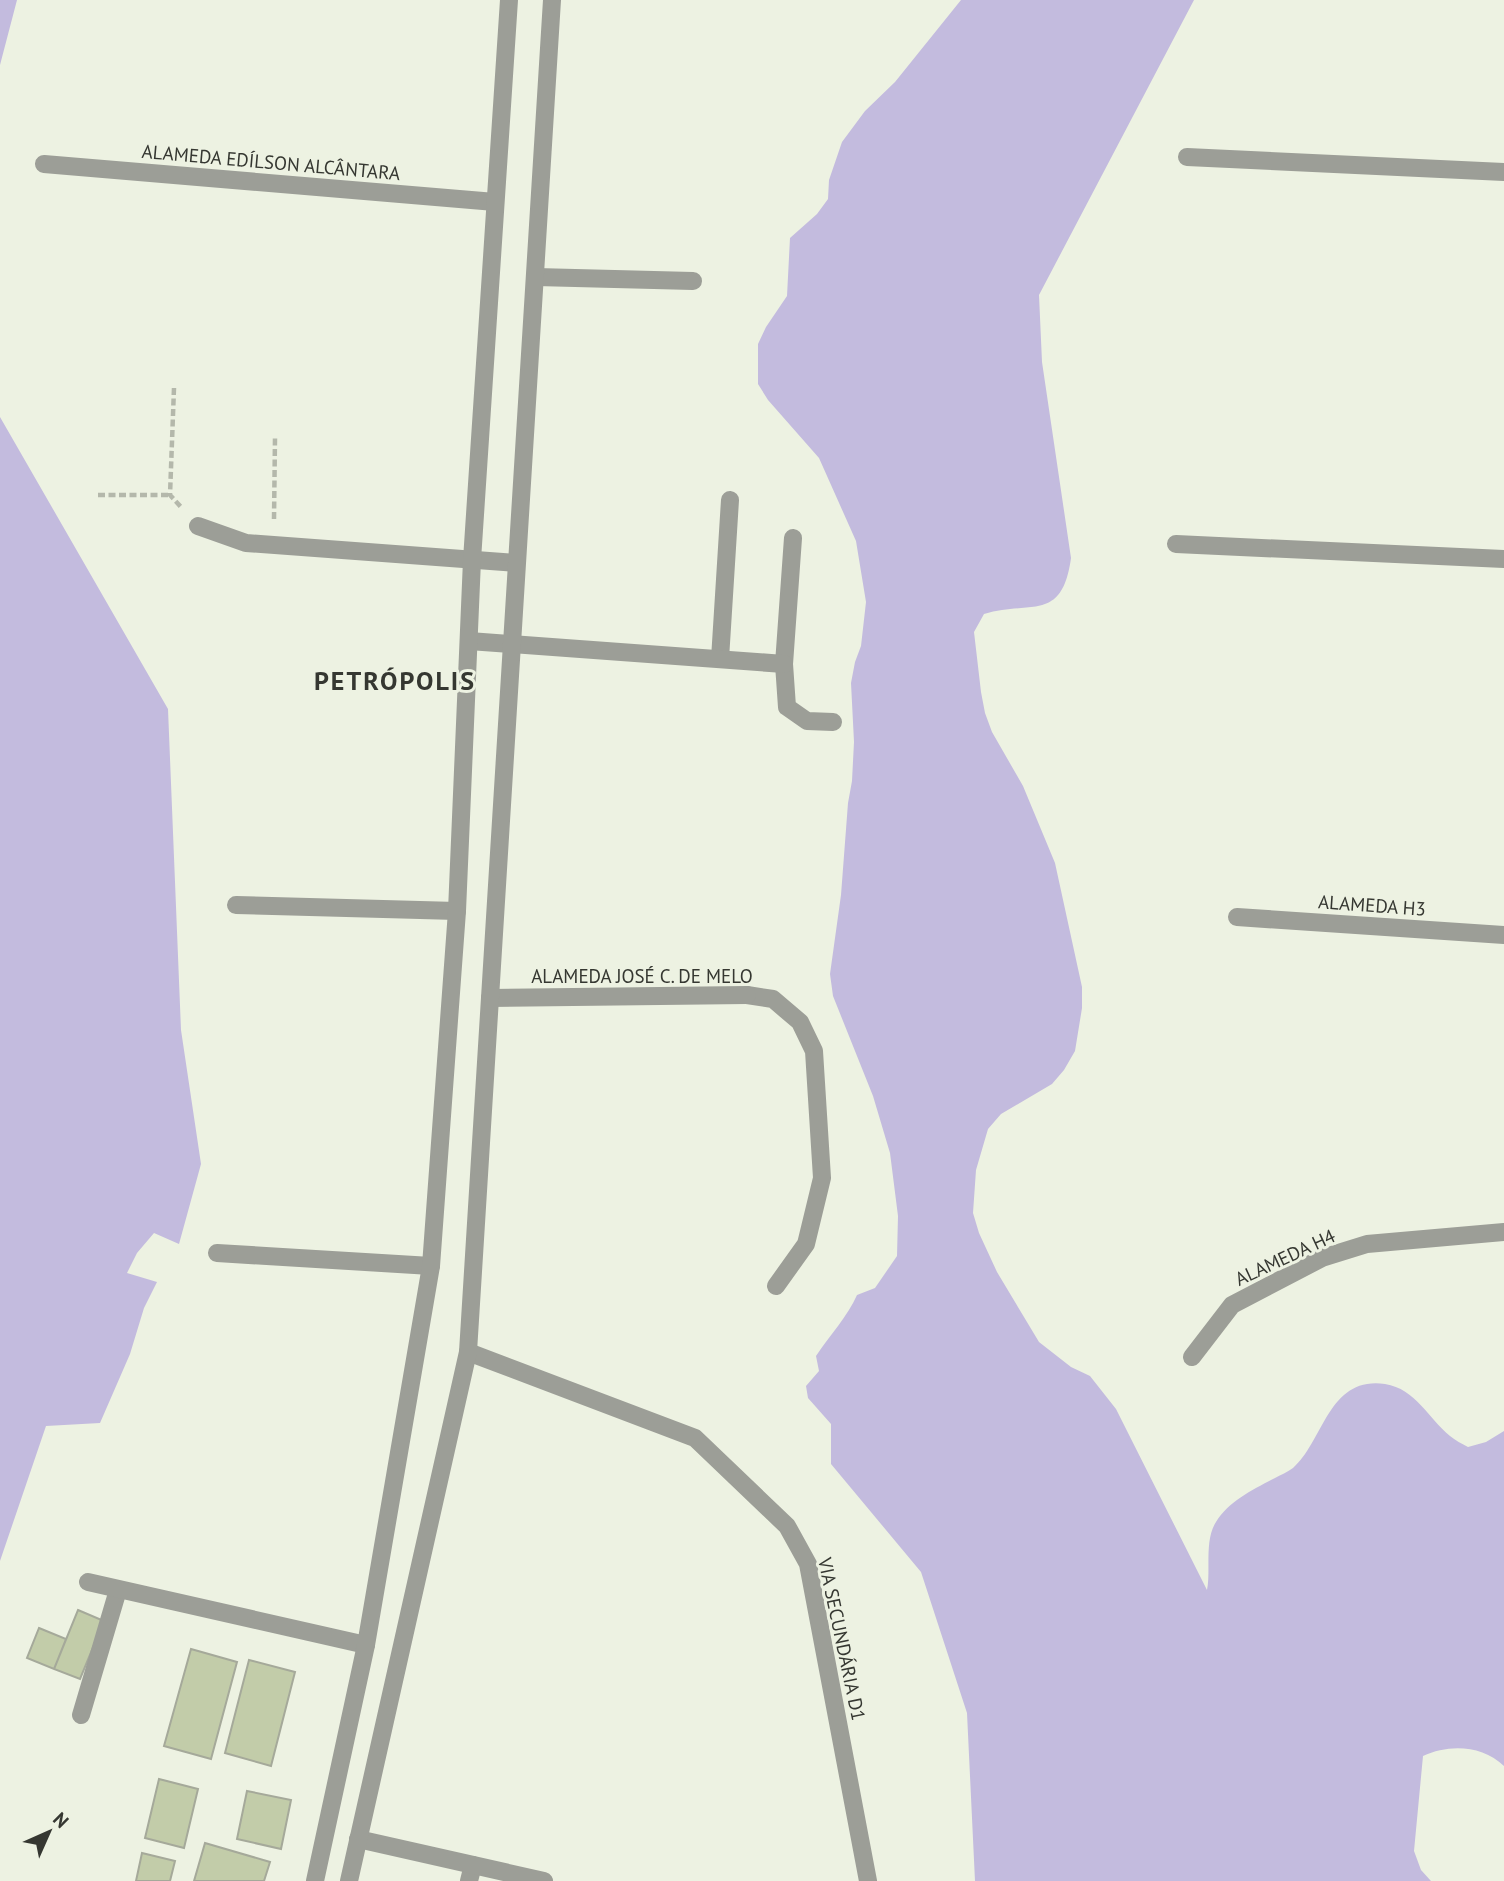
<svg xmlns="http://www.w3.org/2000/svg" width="1504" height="1881" viewBox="0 0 1504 1881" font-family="'PT Sans',sans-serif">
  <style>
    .forest { fill: #c3bbde }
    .building { fill: #c2cca9; stroke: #a5a99a; stroke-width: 2 }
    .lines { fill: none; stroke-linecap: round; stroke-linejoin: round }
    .path { stroke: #b4b8ab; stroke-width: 4.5; stroke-dasharray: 7 3.5; stroke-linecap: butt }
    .service { stroke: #9c9e97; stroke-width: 18 }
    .minor { stroke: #9c9e97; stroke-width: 18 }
    .tertiary { stroke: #9c9e97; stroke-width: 18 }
    .labels { text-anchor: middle; stroke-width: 6; stroke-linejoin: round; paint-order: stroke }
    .street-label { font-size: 19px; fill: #353731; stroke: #edf2e2 }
    .district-label { font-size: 26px; font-weight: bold; letter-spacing: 2px; fill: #353731; stroke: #edf2e2 }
  </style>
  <rect width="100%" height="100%" fill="#edf2e2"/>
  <path class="forest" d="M 0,0 L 17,0 L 0,65 Z
    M 961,0 L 1194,0 L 1039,295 L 1042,362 L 1071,558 C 1062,623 1031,600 984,614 L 974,632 L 981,692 L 985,713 L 992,732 L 1023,786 L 1055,863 L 1082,987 L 1082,1008 L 1075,1051 L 1064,1070 L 1052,1084 L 1001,1114 L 988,1129 L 976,1170 L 973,1213 L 979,1233 L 997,1272 L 1039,1342 L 1071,1367 L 1090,1376 L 1116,1409 L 1207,1590 C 1211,1571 1204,1540 1216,1522 C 1229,1501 1254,1489 1275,1478 C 1280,1475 1288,1472 1293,1468 C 1324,1441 1328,1376 1385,1384 C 1416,1389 1428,1418 1450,1436 C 1455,1440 1462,1444 1468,1447 L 1486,1442 L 1504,1431 L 1504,1766 C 1482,1745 1449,1744 1423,1756 L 1414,1851 L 1421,1870 L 1431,1881 L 975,1881 L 967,1713 L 921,1572 L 831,1464 L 831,1424 L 808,1398 L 806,1386 L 819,1371 L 816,1356 C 829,1336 848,1316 857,1295 L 875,1288 L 897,1256 L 898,1216 L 890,1153 L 873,1096 L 833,996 L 830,974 L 841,895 L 848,803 L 852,781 L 854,742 L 851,683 L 855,662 L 861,646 L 866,602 L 856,541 L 819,458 L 768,400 L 758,384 L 758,344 L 766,327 L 787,296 L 790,238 L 817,214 L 828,199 L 829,180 L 842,142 L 865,111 L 895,82 Z
    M 0,417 L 168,709 L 181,1030 L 201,1164 L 179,1244 L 154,1233 L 137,1253 L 127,1273 L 157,1282 L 144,1308 L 130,1354 L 100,1423 L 46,1426 L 0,1561 Z"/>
  <path class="building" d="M 78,1610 L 104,1621 L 80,1679 L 54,1669 Z
    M 39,1628 L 66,1639 L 54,1669 L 27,1658 Z
    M 191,1649 L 237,1662 L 211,1759 L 164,1746 Z
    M 249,1660 L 295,1672 L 271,1766 L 225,1753 Z
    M 159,1779 L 198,1789 L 184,1848 L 145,1838 Z
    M 247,1791 L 291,1800 L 281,1849 L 237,1839 Z
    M 205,1843 L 270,1862 L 264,1881 L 194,1881 Z
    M 142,1853 L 175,1861 L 170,1881 L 136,1881 Z"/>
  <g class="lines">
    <path class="path" d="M 174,388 L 170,495 L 181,507
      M 98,495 L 170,495
      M 274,519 L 275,438"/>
    <path class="service" d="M 793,538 L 784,664 L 787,707 L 807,721 L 833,722
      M 720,659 L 730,500
      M 747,995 L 773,999 L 800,1022 L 814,1051 L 822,1178 L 806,1244 L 776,1286
      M 81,1715 L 118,1590
      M 469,1881 L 473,1865"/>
    <path class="minor" d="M 1187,157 L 1504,172
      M 44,164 L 495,202
      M 536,277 L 693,281
      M 198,526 L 246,543 L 516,563
      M 1176,544 L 1504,559
      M 469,641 L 784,664
      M 236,905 L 457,911
      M 1237,917 L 1504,935
      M 490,998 L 747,995
      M 217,1253 L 431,1266
      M 468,1352 L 695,1438 L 787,1526 L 808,1564 L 868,1881
      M 1192,1357 L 1232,1305 L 1322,1258 L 1367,1244 L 1504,1232
      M 88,1582 L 366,1645
      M 358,1839 L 544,1881"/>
    <path class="tertiary" d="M 315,1881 L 366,1645 L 431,1266 L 457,911 L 472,560 L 509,0
      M 349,1881 L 468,1352 L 552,0"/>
  </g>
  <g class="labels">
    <g class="street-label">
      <text transform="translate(271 162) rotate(5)" y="7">ALAMEDA EDÍLSON ALCÂNTARA</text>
      <text transform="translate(1372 905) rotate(4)" y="7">ALAMEDA H3</text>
      <text x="642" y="983">ALAMEDA JOSÉ C. DE MELO</text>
      <text transform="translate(1285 1257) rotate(-25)" y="7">ALAMEDA H4</text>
      <text transform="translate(842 1639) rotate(78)" y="7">VIA SECUNDÁRIA D1</text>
    </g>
    <g class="district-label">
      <text x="395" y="690">PETRÓPOLIS</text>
    </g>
  </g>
  <g transform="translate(49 1832) rotate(45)" stroke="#edf2e2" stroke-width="5" paint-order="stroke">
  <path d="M0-5L12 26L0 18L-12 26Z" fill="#353731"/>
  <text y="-10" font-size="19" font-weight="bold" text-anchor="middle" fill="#353731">N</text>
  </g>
</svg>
